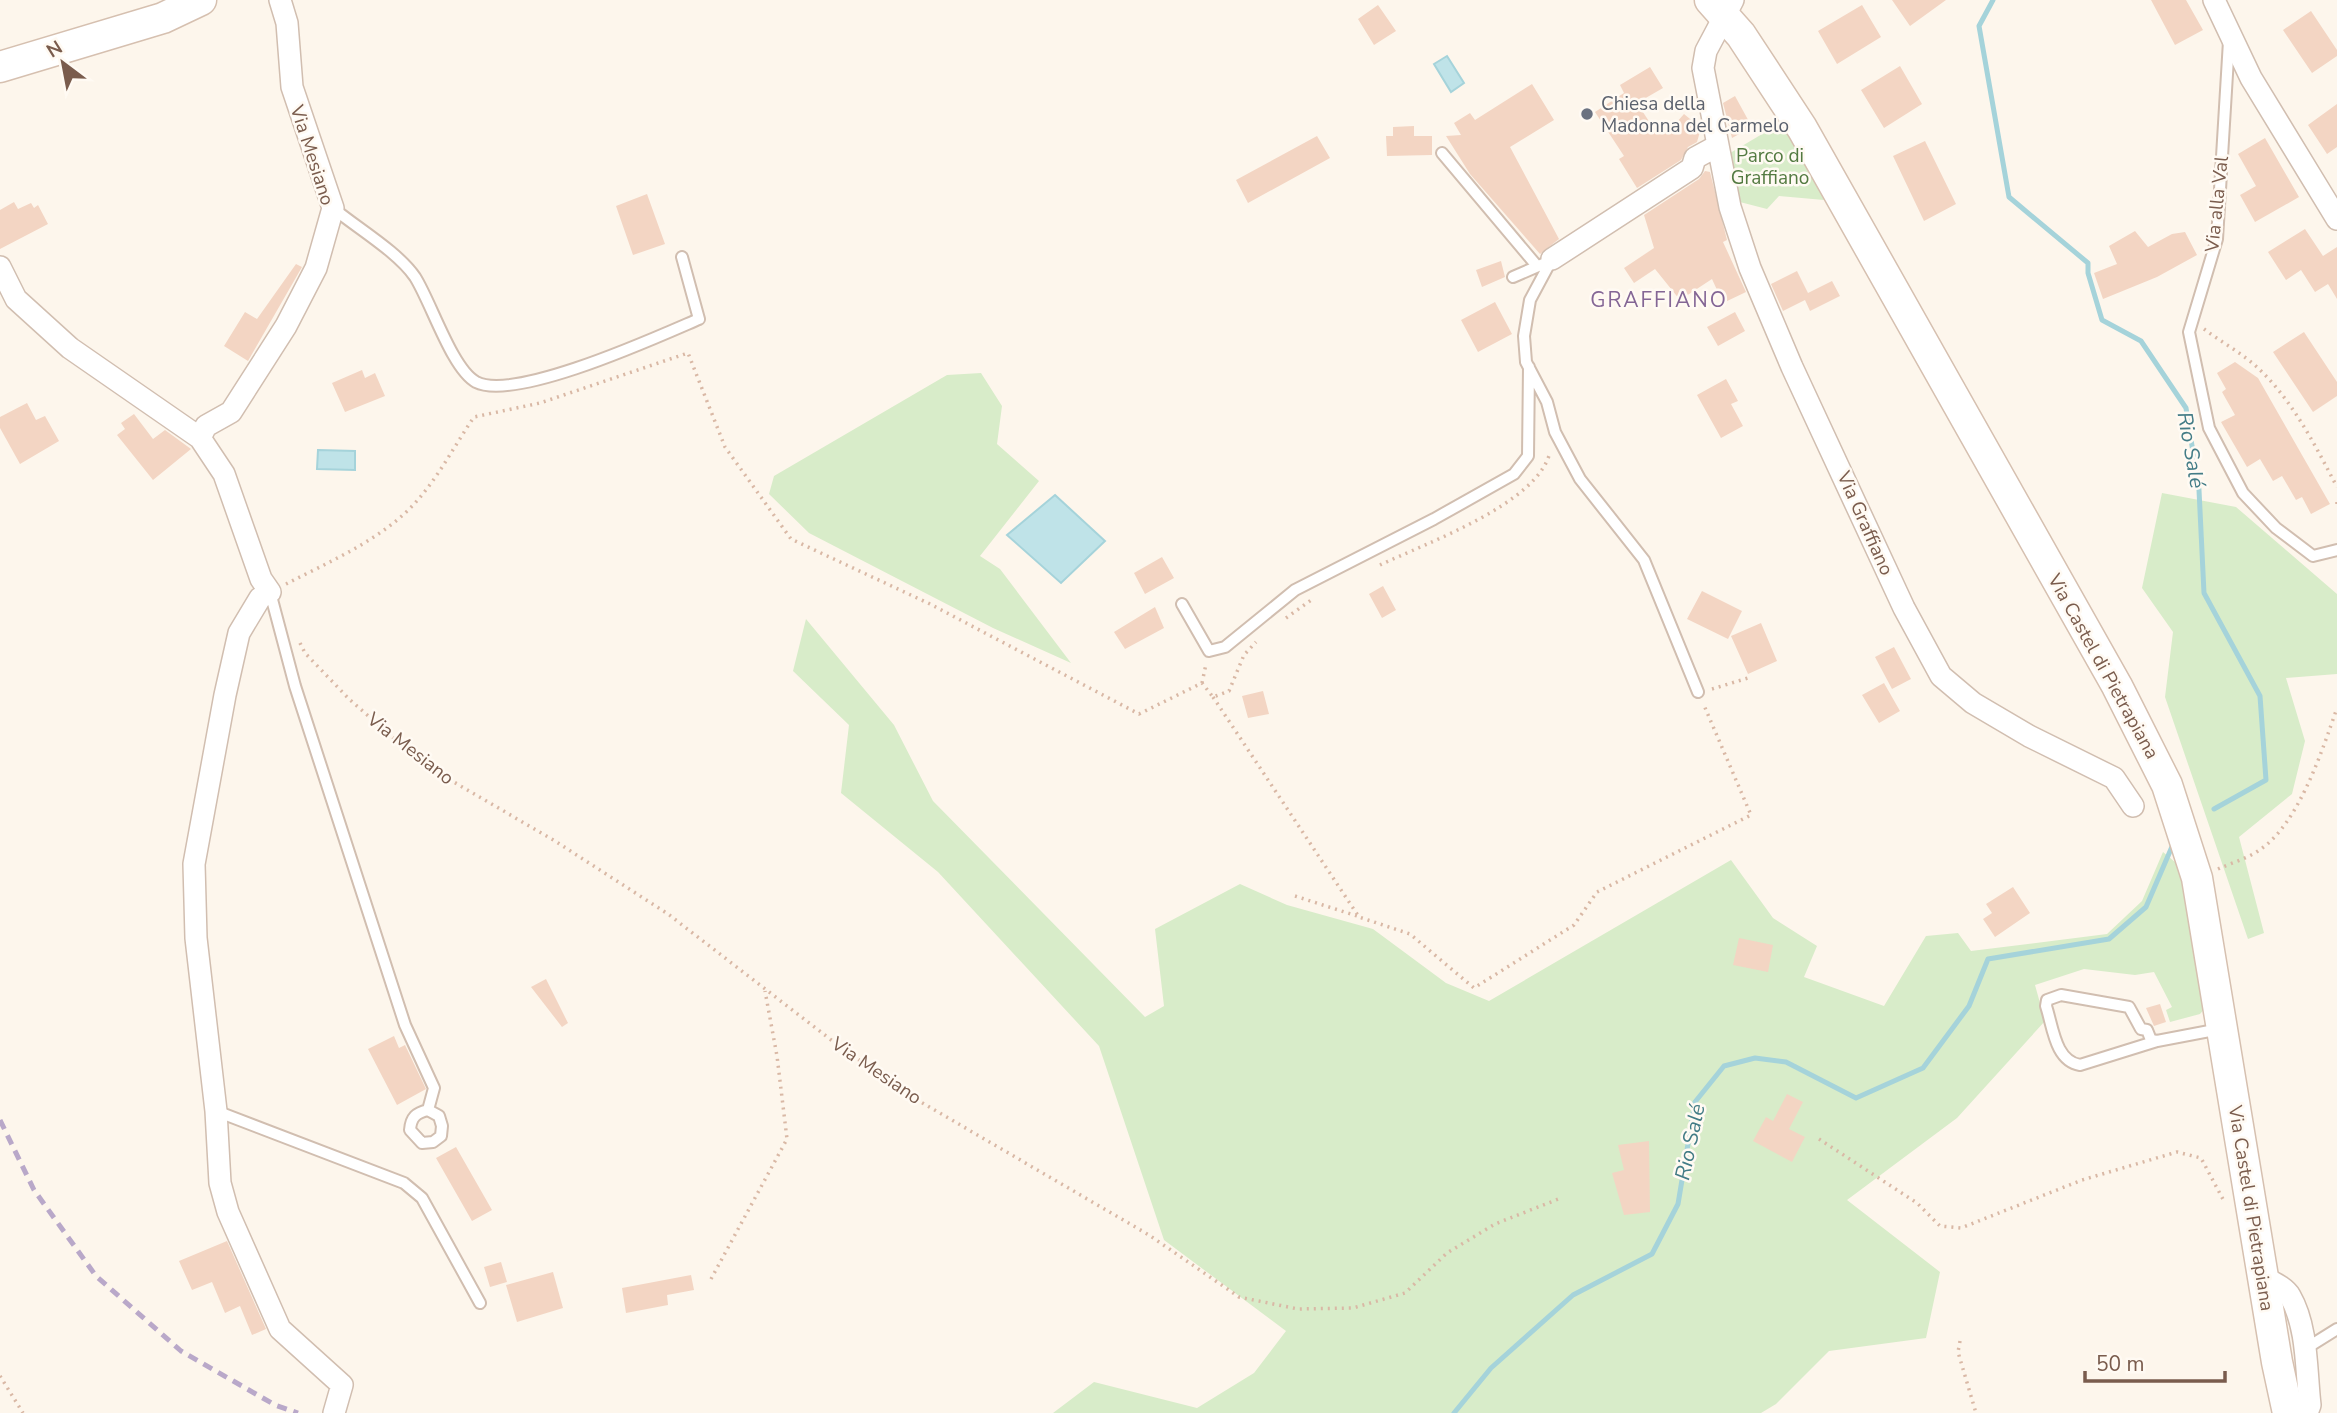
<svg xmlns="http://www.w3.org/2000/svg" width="2337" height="1413" viewBox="0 0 2337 1413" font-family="'Nunito Sans',sans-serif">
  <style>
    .green { fill: #d8ecc9 }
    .water { fill: #bfe3e8; stroke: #a5d3da; stroke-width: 2 }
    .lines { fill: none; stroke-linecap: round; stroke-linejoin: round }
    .stream { stroke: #a5d3da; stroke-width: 5 }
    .building { fill: #f3d5c3 }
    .lane-casing { stroke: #d1beb0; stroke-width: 14 }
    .street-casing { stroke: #d1beb0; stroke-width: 24 }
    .secondary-casing { stroke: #d6c0b0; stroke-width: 33 }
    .path { stroke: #d9b8a5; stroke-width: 3.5; stroke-dasharray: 2 5; stroke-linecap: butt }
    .lane { stroke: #fff; stroke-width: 10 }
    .street { stroke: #fff; stroke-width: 21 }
    .secondary { stroke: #fff; stroke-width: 30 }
    .rail { stroke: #b9a8c9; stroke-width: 5; stroke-dasharray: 10 7; stroke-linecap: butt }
    .worship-dot { fill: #6b7280; stroke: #fffaf3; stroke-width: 2.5 }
    .labels { text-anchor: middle; stroke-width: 5; stroke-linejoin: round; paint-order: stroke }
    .worship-label { font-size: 19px; fill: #5b616d; stroke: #fffaf3; text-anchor: start }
    .street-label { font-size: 19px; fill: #7a5c4d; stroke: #fffaf3 }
    .park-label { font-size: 19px; fill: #537a41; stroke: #fffaf3 }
    .neighbourhood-label { font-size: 21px; letter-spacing: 2px; fill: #846695; stroke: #fffaf3 }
    .water-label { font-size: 21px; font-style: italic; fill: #437c86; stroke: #fffaf3 }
  </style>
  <rect width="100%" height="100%" fill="#fdf6ec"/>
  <path class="green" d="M 1786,120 L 1824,200 L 1779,196 L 1767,209 L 1736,201 L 1725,156 Z
    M 981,373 L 1002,406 L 997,444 L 1039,481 L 980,556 L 1000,569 L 1071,663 L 993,628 L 809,533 L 769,494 L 774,476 L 947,375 Z
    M 2162,493 L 2236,507 L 2337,594 L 2337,674 L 2286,678 L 2305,741 L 2292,794 L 2239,837 L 2264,933 L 2248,939 L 2165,697 L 2173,632 L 2142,588 Z
    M 806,619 L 894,725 L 933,801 L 1145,1017 L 1164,1006 L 1155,929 L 1240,884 L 1287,905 L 1373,929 L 1446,983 L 1489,1001 L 1731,860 L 1773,918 L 1817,946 L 1804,977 L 1884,1006 L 1926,936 L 1958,933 L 1971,951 L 2107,934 L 2142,901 L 2163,852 L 2193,877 L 2214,998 L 2200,1014 L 2170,1022 L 2166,1010 L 2172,1007 L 2154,972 L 2135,975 L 2084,969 L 2035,985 L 2045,1021 L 1957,1118 L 1847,1200 L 1940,1272 L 1926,1338 L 1829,1351 L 1776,1404 L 1761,1413 L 1053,1413 L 1094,1382 L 1197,1408 L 1254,1373 L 1286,1331 L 1164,1240 L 1099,1046 L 938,872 L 841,793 L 849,725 L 793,671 Z"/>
  <path class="water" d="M 1447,56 L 1464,83 L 1451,92 L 1434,64 Z
    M 318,450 L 355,451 L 355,470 L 317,469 Z
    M 1055,495 L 1105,541 L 1061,583 L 1007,535 Z"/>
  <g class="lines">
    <path class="stream" d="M 1993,0 L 1979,26 L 2009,197 L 2088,263 L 2088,273 L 2102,320 L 2141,341 L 2186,408 L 2199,490 L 2204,593 L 2260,696 L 2266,780 L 2214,809
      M 1454,1413 L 1491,1368 L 1573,1295 L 1652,1254 L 1678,1204 L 1695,1102 L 1724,1066 L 1755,1058 L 1786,1062 L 1856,1098 L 1923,1068 L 1969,1006 L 1988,959 L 2109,939 L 2146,907 L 2174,842"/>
  </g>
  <path class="building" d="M 1892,0 L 1946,0 L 1910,26 Z
    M 2151,0 L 2186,0 L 2203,30 L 2175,45 Z
    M 1378,5 L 1396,31 L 1374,45 L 1358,19 Z
    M 1862,5 L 1881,37 L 1837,64 L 1818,31 Z
    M 2311,11 L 2337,50 L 2337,56 L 2312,73 L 2283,30 Z
    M 1900,66 L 1922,104 L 1884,128 L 1861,90 Z
    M 1650,67 L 1663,88 L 1637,103 L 1656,132 L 1663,126 L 1668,132 L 1684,114 L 1701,128 L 1697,142 L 1688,147 L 1681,160 L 1637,188 L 1619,159 L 1624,156 L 1595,112 L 1624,93 L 1620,85 Z
    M 1532,84 L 1554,120 L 1510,147 L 1559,239 L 1540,254 L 1470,174 L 1446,136 L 1461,135 L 1454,123 L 1470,113 L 1475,120 Z
    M 1735,96 L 1752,127 L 1732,138 L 1723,103 Z
    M 2337,104 L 2337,147 L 2327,154 L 2308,125 Z
    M 1414,126 L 1414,136 L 1432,136 L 1432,155 L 1387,156 L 1386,136 L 1393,136 L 1393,127 Z
    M 1317,136 L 1330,158 L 1248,203 L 1236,180 Z
    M 2265,138 L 2299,197 L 2255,222 L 2240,195 L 2256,186 L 2238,154 Z
    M 1925,141 L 1956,204 L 1924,221 L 1893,156 Z
    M 1705,171 L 1710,172 L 1727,240 L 1723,242 L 1746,292 L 1723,303 L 1712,279 L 1680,300 L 1655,269 L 1634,283 L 1624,268 L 1654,248 L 1644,215 L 1699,179 Z
    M 647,194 L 665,244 L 633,255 L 616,206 Z
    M 14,202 L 18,209 L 31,203 L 34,208 L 38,205 L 48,224 L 0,249 L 0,210 Z
    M 2305,229 L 2323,256 L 2337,247 L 2337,299 L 2328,284 L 2315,292 L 2301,270 L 2286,280 L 2268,252 Z
    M 2135,231 L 2148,247 L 2172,234 L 2185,232 L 2197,255 L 2157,277 L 2103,299 L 2094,273 L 2117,264 L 2109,246 Z
    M 1501,261 L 1505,277 L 1482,287 L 1476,270 Z
    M 296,264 L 302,267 L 248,361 L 224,346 L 245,312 L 257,319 Z
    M 1797,271 L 1808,293 L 1832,281 L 1840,296 L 1810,311 L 1805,300 L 1783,311 L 1771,284 Z
    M 1495,302 L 1512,334 L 1478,352 L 1461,320 Z
    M 1735,312 L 1745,331 L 1718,346 L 1707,327 Z
    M 2304,332 L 2337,382 L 2337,396 L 2313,412 L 2273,352 Z
    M 2235,362 L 2258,378 L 2330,504 L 2311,514 L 2302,497 L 2296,500 L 2282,476 L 2273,481 L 2260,459 L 2247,467 L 2221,422 L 2235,415 L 2222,392 L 2226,389 L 2217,373 Z
    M 362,370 L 365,378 L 375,373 L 385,396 L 345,412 L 332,383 Z
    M 1726,379 L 1738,401 L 1731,404 L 1743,426 L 1721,438 L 1697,395 Z
    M 27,403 L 36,420 L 45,416 L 59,441 L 20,464 L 0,428 L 0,417 Z
    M 134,414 L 153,439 L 165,430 L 191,449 L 153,480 L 117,435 L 125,429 L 121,423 Z
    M 1162,557 L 1174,578 L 1145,594 L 1134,573 Z
    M 1383,586 L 1396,610 L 1382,618 L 1369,594 Z
    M 1702,591 L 1742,611 L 1728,639 L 1687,619 Z
    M 1155,607 L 1164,628 L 1125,649 L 1114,632 Z
    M 1761,623 L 1777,661 L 1748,674 L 1731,636 Z
    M 1894,647 L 1911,679 L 1892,689 L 1875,657 Z
    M 1884,683 L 1900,711 L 1879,723 L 1862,695 Z
    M 1263,691 L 1269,714 L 1248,718 L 1242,696 Z
    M 2013,887 L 2030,913 L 1995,937 L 1983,919 L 1992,913 L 1986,904 Z
    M 1739,938 L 1773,945 L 1768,972 L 1733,965 Z
    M 546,979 L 568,1023 L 562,1027 L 531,987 Z
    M 2160,1004 L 2166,1022 L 2154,1026 L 2146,1008 Z
    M 394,1036 L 399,1048 L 405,1045 L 426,1089 L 397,1105 L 368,1049 Z
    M 1787,1094 L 1803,1102 L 1789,1129 L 1805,1137 L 1792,1162 L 1753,1141 L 1766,1117 L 1773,1121 Z
    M 1649,1141 L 1650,1212 L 1624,1215 L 1612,1173 L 1624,1170 L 1618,1145 Z
    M 456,1147 L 492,1210 L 472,1221 L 436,1158 Z
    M 227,1241 L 266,1329 L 252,1335 L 240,1306 L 225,1313 L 212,1282 L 192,1290 L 179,1261 Z
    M 501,1262 L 507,1282 L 490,1287 L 484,1267 Z
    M 553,1272 L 563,1308 L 517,1322 L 506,1285 Z
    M 691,1275 L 694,1290 L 667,1295 L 668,1305 L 626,1313 L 622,1288 Z"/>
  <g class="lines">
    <defs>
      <path id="lane" d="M 2229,41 L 2217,239 L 2189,332 L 2209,428 L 2243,493 L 2276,528 L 2313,556 L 2337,550
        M 1442,153 L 1537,266
        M 333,208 C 357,228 398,252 415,277 C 431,302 452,369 476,382 C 515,402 657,337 699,319 L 682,257
        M 1552,259 L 1530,300 L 1524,336 L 1526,362 L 1547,402 L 1555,432 L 1580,479 L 1644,560 L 1698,692
        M 1513,277 L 1543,264
        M 270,592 L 295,686 L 405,1025 L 434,1088 L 428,1110 C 416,1113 411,1117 410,1130 L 422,1143 L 433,1142 L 441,1136 L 442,1126 L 439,1116 L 428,1110
        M 1182,604 L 1209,651 L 1225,647 L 1295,590 L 1434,519 L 1514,474 L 1528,456 L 1529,367
        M 2157,1041 L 2151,1040 L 2147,1030 L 2141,1029 L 2129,1007 L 2061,995 L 2047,1000 L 2046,1006 C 2053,1027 2055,1061 2080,1065 L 2157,1041 L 2220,1029
        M 216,1111 L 404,1183 L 422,1198 L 480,1303
        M 2305,1349 L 2337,1329"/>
      <path id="street" d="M 1733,0 L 1706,51 L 1703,68 L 1730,207 L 1750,268 L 1792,367 L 1904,608 L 1941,676 L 1973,703 L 2029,736 L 2114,778 L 2133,806
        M 2214,0 L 2251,78 L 2337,219
        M 1552,259 L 1692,168 L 1695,158 L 1717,146
        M 0,267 L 16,299 L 70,348 L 200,438 L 224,474 L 261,579 L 270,592 L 260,598 L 239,633 L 225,695 L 194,864 L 196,938 L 216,1111 L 220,1183 L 228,1212 L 280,1329 L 342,1385 L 334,1413
        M 200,438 L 206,426 L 231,412 L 286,326 L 316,268 L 333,208 L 292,87 L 287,23 L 280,0
        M 2263,1277 C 2272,1282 2285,1287 2290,1296 C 2308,1327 2306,1371 2310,1405 L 2307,1413"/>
      <path id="secondary" d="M 1710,0 L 1741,35 L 1802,128 L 2117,686 L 2167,785 L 2197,878 L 2277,1362 L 2288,1413
        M 0,67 L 163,18 L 201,0"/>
    </defs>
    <use href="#lane" class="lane-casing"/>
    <use href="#street" class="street-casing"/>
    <use href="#secondary" class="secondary-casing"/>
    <path class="path" d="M 2204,329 C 2221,342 2242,353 2258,368 C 2293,401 2315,445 2337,487
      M 2337,502 L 2337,509
      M 1380,565 C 1426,543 1538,504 1550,452
      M 286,584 C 325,564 371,544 404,514 C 433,488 452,449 474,417 L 540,403 L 688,353 L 725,447 L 791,539 L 930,604 L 1139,714 L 1202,683 L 1213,697 L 1229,691 L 1244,655 L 1256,642
      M 1286,618 L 1314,598
      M 300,643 L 305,653 L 349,699 L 398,742 L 447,778 L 555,841 L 668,914 L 839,1046 L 914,1098 L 1149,1235 L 1239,1297 L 1298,1309 L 1353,1308 L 1405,1293 L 1447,1253 L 1495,1224 L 1561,1198
      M 1202,683 L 1206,664
      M 1712,689 L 1748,678
      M 1213,697 L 1359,917 L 1410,934 L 1474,988 L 1574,925 L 1597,892 L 1751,815 L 1703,703
      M 2218,869 C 2231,863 2246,859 2258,851 C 2298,826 2322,751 2337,708
      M 1295,896 L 1357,916
      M 1819,1139 L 1917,1203 L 1940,1226 L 1961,1228 L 2082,1180 L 2177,1152 L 2201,1158 L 2225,1203
      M 711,1279 L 787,1139 L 777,1056 L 765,991
      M 1960,1341 L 1958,1352 L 1976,1413
      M 0,1376 L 23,1413"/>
    <use href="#lane" class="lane"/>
    <use href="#street" class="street"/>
    <use href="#secondary" class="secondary"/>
    <path class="rail" d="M 0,1120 L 34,1190 L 96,1276 L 181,1351 L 275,1405 L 298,1413"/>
  </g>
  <circle class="worship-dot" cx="1587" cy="114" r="7"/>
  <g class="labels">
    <g class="worship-label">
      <text x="1601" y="110">Chiesa della<tspan x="1601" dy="22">Madonna del Carmelo</tspan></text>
    </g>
    <g class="street-label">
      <text transform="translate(313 155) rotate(72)" y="7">Via Mesiano</text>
      <text transform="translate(2216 204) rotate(-84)" y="7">Via alla Val</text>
      <text transform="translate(1866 523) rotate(66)" y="7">Via Graffiano</text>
      <text transform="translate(2104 666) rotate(61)" y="7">Via Castel di Pietrapiana</text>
      <text transform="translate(411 748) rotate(38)" y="7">Via Mesiano</text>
      <text transform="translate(877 1070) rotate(34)" y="7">Via Mesiano</text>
      <text transform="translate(2252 1208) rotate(81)" y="7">Via Castel di Pietrapiana</text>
    </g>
    <g class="park-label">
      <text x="1770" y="162">Parco di<tspan x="1770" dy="22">Graffiano</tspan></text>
    </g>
    <g class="neighbourhood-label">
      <text x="1659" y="307">GRAFFIANO</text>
    </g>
    <g class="water-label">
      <text transform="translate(2191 450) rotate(80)" y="7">Rio Salé</text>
      <text transform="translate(1690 1142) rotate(-78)" y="7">Rio Salé</text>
    </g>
  </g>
  <g transform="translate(63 63) rotate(328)" stroke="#fffaf3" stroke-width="5" paint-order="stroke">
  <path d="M0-5L12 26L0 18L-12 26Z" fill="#7a5c4d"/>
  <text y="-10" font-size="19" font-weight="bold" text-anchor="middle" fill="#7a5c4d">N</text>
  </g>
  <path d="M2085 1371v10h140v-10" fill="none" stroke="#7a5c4d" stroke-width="3.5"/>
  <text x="2096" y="1371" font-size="21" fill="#7a5c4d" stroke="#fffaf3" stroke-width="5" paint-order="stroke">50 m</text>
</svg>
